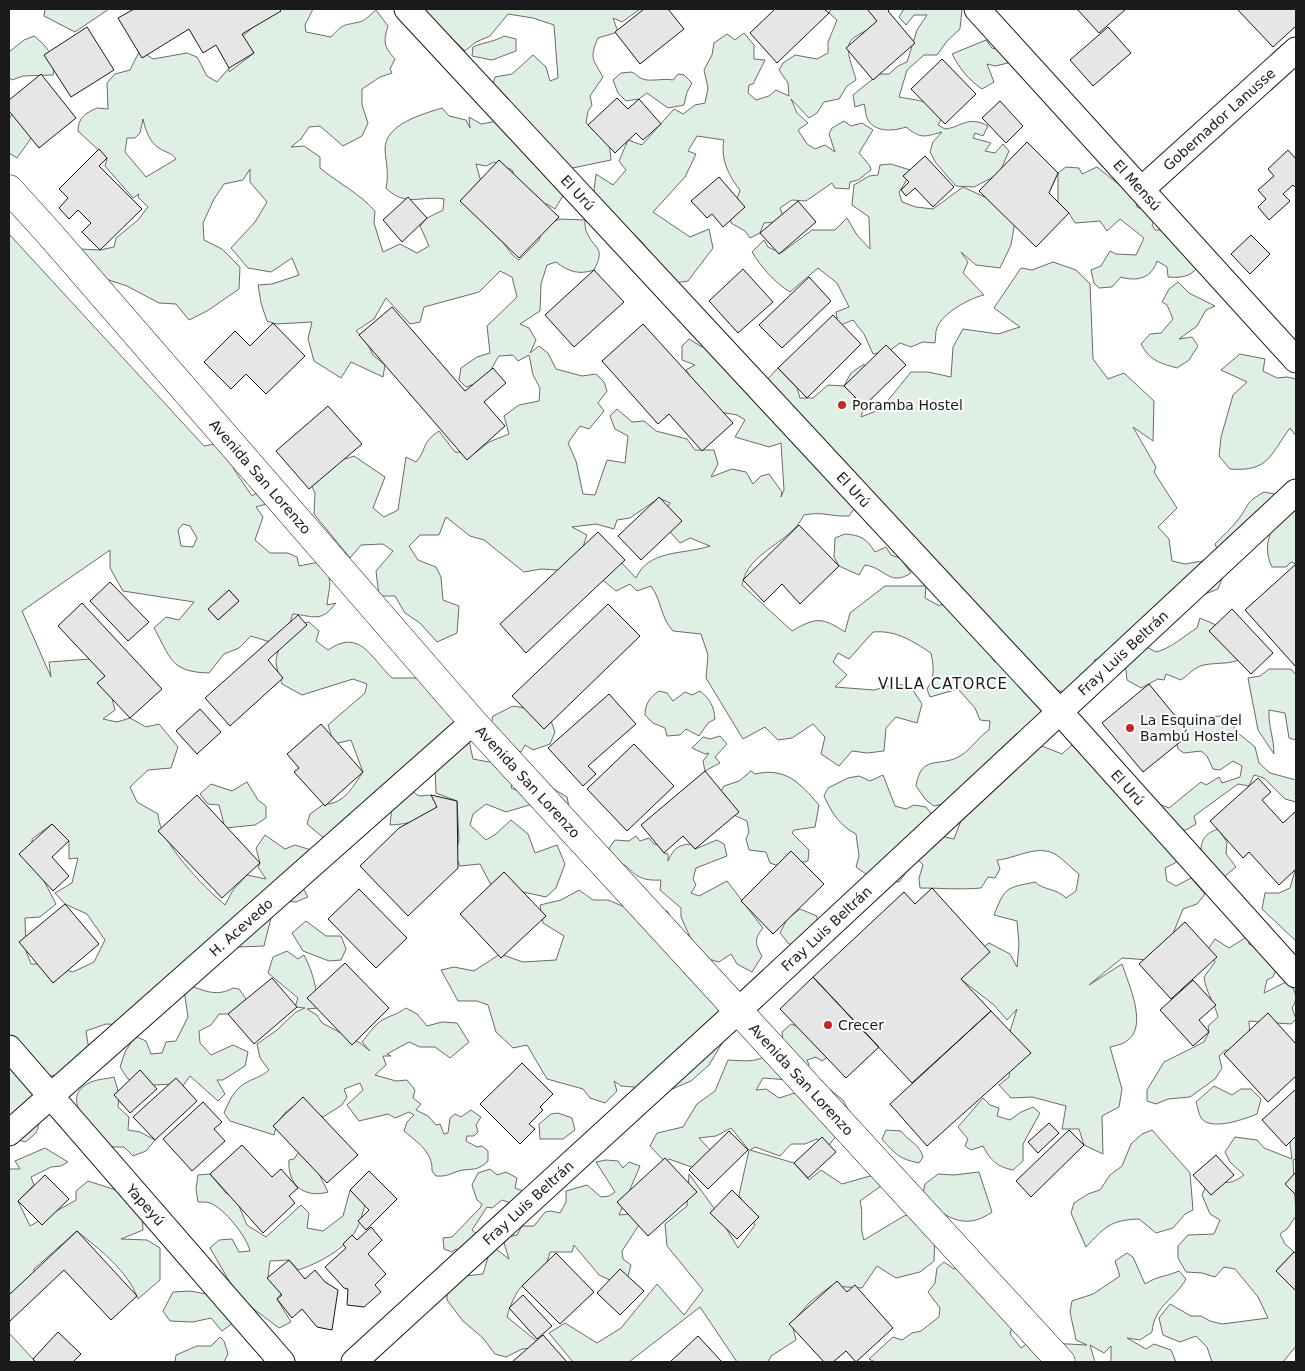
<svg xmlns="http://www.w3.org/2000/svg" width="1305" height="1371" viewBox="0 0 1305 1371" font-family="'DejaVu Sans',sans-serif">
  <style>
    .green { fill: #e0efe3; stroke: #6a6a6a; fill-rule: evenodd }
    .building { fill: #e6e6e6; stroke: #1a1a1a }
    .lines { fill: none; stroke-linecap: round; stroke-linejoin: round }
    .street-casing { stroke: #1a1a1a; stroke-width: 27 }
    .secondary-casing { stroke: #1a1a1a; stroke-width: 29 }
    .street { stroke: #fff; stroke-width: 25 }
    .secondary { stroke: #fff; stroke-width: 28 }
    .poi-dot { fill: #c62828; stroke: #fff; stroke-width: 2 }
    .labels { text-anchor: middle; stroke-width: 4; stroke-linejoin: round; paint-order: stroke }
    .street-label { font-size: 14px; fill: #1a1a1a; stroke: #fff }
    .poi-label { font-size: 14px; fill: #1a1a1a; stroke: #fff; text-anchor: start }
    .neighbourhood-label { font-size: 15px; letter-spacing: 1px; fill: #1a1a1a; stroke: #fff }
  </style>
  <rect width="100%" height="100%" fill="#fff"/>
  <path class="green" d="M 45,9 L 109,9 L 75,32 L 44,16 Z
    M 267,9 L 313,9 L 305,25 L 306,32 L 331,37 C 344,23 342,26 359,22 C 365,21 371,14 376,10 L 388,26 C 383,42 384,47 395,59 L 390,69 L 392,73 L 380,77 L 362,89 L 362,105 L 368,123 L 362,136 L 343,146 L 320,126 L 309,127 L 301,139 L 291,147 L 304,146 L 320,157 L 320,168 C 338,183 359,193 375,211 L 374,223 L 383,252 L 400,244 L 417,253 L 429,246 L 420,226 L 427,218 L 443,210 L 444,199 C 421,195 406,208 386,188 C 389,175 386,163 385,149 C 385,124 423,114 442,108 L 449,116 L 466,120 L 470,128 L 469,117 L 481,124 L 497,121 L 492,88 L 495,77 L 512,74 L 533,55 L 546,67 L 550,81 L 558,78 L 554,25 L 533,18 L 508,14 L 490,36 L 476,42 L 465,51 L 424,12 L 424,9 L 640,9 L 622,22 L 613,18 L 618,32 L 598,38 C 589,59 593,59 603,77 L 590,96 L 592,105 L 588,111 L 586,123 L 609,142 L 611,160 L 558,171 L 567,189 L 555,209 L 547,204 L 540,205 L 519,188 L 512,170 L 494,162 L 486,166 L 476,164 L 496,236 C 507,244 507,252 519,260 L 539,240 L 544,225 L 560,219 L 585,220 C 585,224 585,230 587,233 C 595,250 606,247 594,270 C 579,275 569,272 556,262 L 547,265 L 541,284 L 540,311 L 520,324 L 529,328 L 536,340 L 530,353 L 539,346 L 548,353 L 556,369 L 582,376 L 596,374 L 604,382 L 607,391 L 598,403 L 604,411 L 589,429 L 580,426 L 568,443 L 576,461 L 583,494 L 595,495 L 607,460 L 625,463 L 628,436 L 615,429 L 610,416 L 617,409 L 632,422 L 644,421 L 656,431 L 687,439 L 695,450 L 714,450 L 718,464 L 711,477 L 732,469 L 746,472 L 753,484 L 761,476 L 769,474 L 782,492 L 781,497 L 784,490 L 781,443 L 769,447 L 735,437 L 745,420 L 737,415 L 714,411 L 686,370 L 695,365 L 682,360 L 682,346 L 689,339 L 702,347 L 713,344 L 765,382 L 778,368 L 797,388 L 800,398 L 813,398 L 828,385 L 844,386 L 851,373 L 864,364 L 865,379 L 856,388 L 854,400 L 864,406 L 861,417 L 881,409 L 911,372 L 928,372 L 951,377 L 953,347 L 963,329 L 998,334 L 1020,327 L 994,308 L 1021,268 L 1032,270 L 1053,262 L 1076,270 L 1090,284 L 1093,359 L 1108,379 L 1124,373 L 1154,401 L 1153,441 L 1133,427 L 1156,467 L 1154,472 L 1177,508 L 1158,527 L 1169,539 L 1172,561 L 1185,564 L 1209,560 L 1224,574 L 1218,589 L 1174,606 L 1126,652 L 1094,660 L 1100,676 L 1093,698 L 1051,689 L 858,503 L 849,516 C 830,517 824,511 804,515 C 790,544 748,551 742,585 L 792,631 C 816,617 822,617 845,632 L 850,613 L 885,586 L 926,586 L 925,598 L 938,605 L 955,605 L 994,661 L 1054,696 L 1036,747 L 1042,746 L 1062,754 L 1072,745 L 1089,755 L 1181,855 L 1175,863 L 1165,868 L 1167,881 L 1176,886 L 1191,878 L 1205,894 L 1197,904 L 1183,909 L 1170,941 L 1149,960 L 1122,958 L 1089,985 L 1122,964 C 1128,983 1150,1029 1125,1042 C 1121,1045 1114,1046 1110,1047 L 1122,1089 L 1119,1107 L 1102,1116 L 1103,1154 L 1084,1145 L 1079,1129 L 1062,1129 L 1066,1106 L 1032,1097 L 1011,1098 L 999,1085 L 1009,1077 L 1012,1053 L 1008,1038 L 1017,1009 L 1007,1020 L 994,1005 L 949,970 L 989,943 L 1010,954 L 1017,967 L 1019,944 L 1017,921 L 994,915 C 1005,887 1006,888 1035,882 C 1045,891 1056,888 1066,898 L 1076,891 L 1079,874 C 1071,868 1063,859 1055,854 C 1036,844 1015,859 997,860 L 1000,869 L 995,878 L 988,877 L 981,888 C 960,890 941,888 920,888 L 919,878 L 923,865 L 908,848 L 905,874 L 899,882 L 873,879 L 856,867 L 859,856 L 856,834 C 840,826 831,812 824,796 L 828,788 L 848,778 L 859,776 L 870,781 L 883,775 L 895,806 L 906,809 L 914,805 L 926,807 L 937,821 L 941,836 L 954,839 L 963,815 L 943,804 L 934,806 L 926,800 L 916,786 C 921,753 941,768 960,756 C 972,749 978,737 989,730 L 990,721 L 980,720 L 975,708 L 958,689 L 930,697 L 927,689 C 935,676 934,668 931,653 C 912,641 897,630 873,632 L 849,659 L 838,653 L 833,662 L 847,675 L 835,687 L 874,690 L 897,684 L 911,687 L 922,704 L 917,723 L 896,717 L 886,728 L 884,751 L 867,753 L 852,751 L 839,766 L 821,754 L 825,737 L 813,724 L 792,738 L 778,740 L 765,727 L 743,739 L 706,678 L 708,655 L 701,634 L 673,631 C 660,617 662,601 651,586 L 637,591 L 630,584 L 616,591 L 599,577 L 620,561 L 636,578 C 649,549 683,555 710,546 L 690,538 L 680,543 L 663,524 L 662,514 L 670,503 L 659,498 L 630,518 L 617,520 L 614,529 L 596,524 L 572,527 L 587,535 C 580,552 585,556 574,571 L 541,569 L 524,572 L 484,540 L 470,536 L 446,517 L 439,535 L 420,535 L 409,546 L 418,560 L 436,567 L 441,577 L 443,600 L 459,606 L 457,633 L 437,642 L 420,623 L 405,613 L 395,596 L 379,596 L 376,571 L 393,551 L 383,544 L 361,545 L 350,558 L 314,514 L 315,493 L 303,468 L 327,465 L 354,456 L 385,477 L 373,508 L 384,517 L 398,510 L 406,457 L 416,462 C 428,448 420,444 439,431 L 455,452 L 475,453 L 489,442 L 509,434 L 504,416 L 519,405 L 539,401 L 540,388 L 533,375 L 529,355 L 518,361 L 513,355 L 499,356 C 485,377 494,377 466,387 L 459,380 L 461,368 L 477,357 L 490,353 L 487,326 L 517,297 L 512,277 L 500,271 L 479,292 L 424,307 L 420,322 L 410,324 L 386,298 L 374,319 L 356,331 L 365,339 L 373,355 L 385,365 L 383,377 L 351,362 L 341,378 L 314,361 L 308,339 L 312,322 L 276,324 L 267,321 L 261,303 L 258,285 L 272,284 L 299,275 L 292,258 L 271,272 L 248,268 L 231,248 L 255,222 L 267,202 L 250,182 L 250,169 L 243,180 L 224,184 L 214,199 L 203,223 L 204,240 L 222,249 L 240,267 L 239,289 L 207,311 L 189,320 L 176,304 L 159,303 L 127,286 L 91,274 L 80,249 L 100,250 L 114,247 L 116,238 L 138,220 L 148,207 L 138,197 L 139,194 L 133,198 L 105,166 L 107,158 L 78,131 C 78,117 86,113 97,108 L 108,109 L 107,83 L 115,74 L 130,70 L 140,50 L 153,59 L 187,53 L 197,57 L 207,76 L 217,82 L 229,68 L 229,72 L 254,53 L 242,37 L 266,15 ZM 143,119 C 145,129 150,143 159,148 C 166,153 171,152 176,159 L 146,177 L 125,152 L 127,138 L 135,138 L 140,133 Z
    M 831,9 L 869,9 L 877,21 C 869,31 865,30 855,37 C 841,45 853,66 856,80 L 847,86 L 839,99 L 824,102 L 817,113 L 809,118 L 791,99 L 797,113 L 808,123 L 798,130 L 807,144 L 815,149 L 825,145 L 835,152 L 829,134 L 832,128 L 844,121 L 851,126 L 862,123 L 873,130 L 859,153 L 870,166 L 871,170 L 858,180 L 850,182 L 849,189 L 835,188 L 832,183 L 806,201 L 792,200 L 780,208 L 783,216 L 776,222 L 764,223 L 760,233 L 750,238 L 745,231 L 731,223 C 729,210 737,202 740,190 C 729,177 720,158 724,140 L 697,136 L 688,151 L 696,154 L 685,177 L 653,212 L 690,237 L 709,229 L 713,248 L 688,281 L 675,283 L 642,242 L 593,199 L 596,174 L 613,185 L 626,170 L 619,161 L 628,140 L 642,145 L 674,109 L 683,114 L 695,105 L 705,103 L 708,88 L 704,70 L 712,55 L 714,43 L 727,34 L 735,40 L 744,33 L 754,45 L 754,59 L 765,60 L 753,84 L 749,85 L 748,93 L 756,100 L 769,96 L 776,90 L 789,96 L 788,83 L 779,70 L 783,63 L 795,55 L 817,59 L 828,53 L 828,42 L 837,20 L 829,13 Z
    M 904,9 L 962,9 L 960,29 L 947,41 L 937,55 L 924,55 L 907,70 L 899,97 C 919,101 932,99 941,120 L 938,125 L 945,129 C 962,127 968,115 988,126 L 983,136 L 975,133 L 973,138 L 991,143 L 985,151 L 995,153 L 1003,144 L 1009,151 L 999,174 L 974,187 L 956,186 L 936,163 L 930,152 L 933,142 L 942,132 C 924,137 921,139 906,127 C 894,131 876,133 868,120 C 865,116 866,109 864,104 L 855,107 L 853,95 L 879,74 L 889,74 L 898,66 L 907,62 L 917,30 L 927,15 L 914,15 L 906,25 L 899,17 Z
    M 34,36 C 47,46 57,58 53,75 L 23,76 L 12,80 L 9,77 L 9,52 L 24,40 Z
    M 504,36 L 516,39 L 516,51 L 492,60 L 472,56 L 473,47 C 484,42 494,42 504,36 Z
    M 986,40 L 992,48 L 999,50 L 1008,63 L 995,66 L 987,64 L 994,82 L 982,89 C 968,79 960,69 952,54 Z
    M 632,72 C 636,74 639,78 643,79 C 650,82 663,78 673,80 L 678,74 L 684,75 L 692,83 L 687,92 L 684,105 L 668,108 L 647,93 L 639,99 L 626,101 L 618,93 L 613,80 L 621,73 Z
    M 13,112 L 34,134 L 17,158 L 9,153 L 9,119 Z
    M 891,164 L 910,170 L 905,183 L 899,192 L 902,202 L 916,207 L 933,209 L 963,187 L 989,199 L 1016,215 L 1011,245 L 1000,268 L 976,265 L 961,252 L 968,262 L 963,273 L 984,295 C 970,298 942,313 937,328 C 935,332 936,339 935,343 L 923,342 L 911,347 L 900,343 L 889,351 L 873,354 L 864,334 L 853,320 L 838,326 L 836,312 L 849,307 L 837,283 L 818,268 L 790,292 C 774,282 762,268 752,252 L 764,240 L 768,247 L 781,253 L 812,230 L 835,230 L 847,218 L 857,235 L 870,249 L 869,217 L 852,205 L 854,185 L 869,176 L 878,175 L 880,165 Z
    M 1066,167 L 1079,168 L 1082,174 L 1097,167 L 1135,197 L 1137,207 L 1157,216 L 1152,225 L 1155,230 L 1164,230 L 1198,267 C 1190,277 1181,278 1168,277 L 1167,267 L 1157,261 C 1152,278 1137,282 1121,277 L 1112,287 L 1099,288 L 1094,283 L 1091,270 L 1101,266 L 1110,251 L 1116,254 L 1136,255 L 1144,238 L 1120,219 L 1107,231 L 1100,221 L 1075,223 L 1069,213 L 1058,206 L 1058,173 Z
    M 9,234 L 204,446 L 230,441 L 242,466 L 233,468 L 252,496 L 260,491 L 266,504 L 256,507 L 263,517 L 255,540 L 270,553 L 288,553 L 297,557 L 299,566 L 319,562 C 335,579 329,585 327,605 L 336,603 C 321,623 314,616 293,614 L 289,625 L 270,642 L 251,636 L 239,648 L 224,654 L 209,673 C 170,672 171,658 154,628 L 166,617 L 179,620 L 194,602 L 123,591 L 110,568 L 110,550 L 22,611 L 51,677 L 49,662 L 91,659 L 105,671 L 115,710 L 103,719 L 117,722 L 130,718 L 146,727 L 159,724 L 178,747 L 171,768 L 148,770 L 130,787 L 137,802 L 158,814 C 159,842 204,887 225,905 L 233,890 L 247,875 L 266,879 L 258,867 L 260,863 L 256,848 L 265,835 L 285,849 L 295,845 L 324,854 L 300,883 L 308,897 L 296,902 L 280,901 L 272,914 L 264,946 L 238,947 L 217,942 L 127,1025 L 106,1024 L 86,1031 L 89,1050 L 67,1072 L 40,1079 C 39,1088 37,1098 37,1107 C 37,1126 44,1129 25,1142 L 13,1138 L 9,1139 ZM 183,524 L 190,526 L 197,538 L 193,547 L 181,546 L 178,530 ZM 229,590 L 239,601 L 218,620 L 209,610 ZM 52,824 L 69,841 L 69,859 L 78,858 L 72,883 L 55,893 L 65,904 L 87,914 L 105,940 L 94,962 L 73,972 L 44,964 L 31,964 L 26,951 L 25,918 L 40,917 L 56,904 L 33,860 L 32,839 Z
    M 1178,282 L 1189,293 L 1215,306 L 1206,310 L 1197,326 L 1179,339 L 1192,337 L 1198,346 L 1189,360 L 1177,368 C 1160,363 1150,361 1141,344 L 1150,334 L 1161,333 L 1173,319 L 1167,305 L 1162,302 L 1169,289 Z
    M 1240,354 L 1265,359 L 1263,371 L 1277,378 L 1287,377 L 1296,379 L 1296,436 L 1290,428 C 1270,455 1269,472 1230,469 L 1219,456 L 1221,437 L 1233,395 L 1247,382 L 1221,370 Z
    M 1264,492 L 1280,495 L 1292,510 L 1296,511 L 1296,564 L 1291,562 L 1286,567 L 1272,567 C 1266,555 1266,542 1272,530 L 1219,554 L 1215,544 C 1222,536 1231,529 1237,521 C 1250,505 1244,503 1264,492 Z
    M 845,534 C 861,535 867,539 875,552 L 886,547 L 891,555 L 900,558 L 911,573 C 889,587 886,568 865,565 L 859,575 L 839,566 L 834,557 L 835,538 Z
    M 1200,618 L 1216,625 L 1239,660 C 1225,665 1213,662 1200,666 C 1193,669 1187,676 1181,680 L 1166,674 L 1164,680 L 1158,679 L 1141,688 L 1127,680 L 1125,662 L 1145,646 L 1156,652 C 1170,649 1184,636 1197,628 Z
    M 309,622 L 319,631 L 316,641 L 328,650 C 360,628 370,657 392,678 L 422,678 L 468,736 L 473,759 L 489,762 L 498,760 L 516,769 L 511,788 L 529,795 L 544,783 L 567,797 L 569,807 L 536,803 L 506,812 L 486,804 L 473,814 L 470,825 L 486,840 L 496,834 L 511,820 L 528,834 L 535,853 L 557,845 L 565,864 L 556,888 L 546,897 L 491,885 L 480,864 L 460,866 L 455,856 L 459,840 L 457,801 L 436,793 L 435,768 L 409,789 L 419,796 L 431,795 L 439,804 C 425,820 411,824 390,825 L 392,806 L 330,843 L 307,824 L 310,814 L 324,804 C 344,805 353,786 363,772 L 351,740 L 334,744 L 328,725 L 365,693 L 367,684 L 353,679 L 302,695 L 282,684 C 280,677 276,668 276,661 C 278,642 291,625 309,622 Z
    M 1269,669 L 1291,669 L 1296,675 L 1296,740 L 1289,738 L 1285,713 L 1269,710 C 1268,725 1274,738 1274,754 L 1258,730 L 1248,678 L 1260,676 Z
    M 659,691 L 667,693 L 673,701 L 685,692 L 692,695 L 700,691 C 710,699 714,706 715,719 L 708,723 L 699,736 L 686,729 L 680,735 L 667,736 L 665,728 L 653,723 L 645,715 C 645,704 650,697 659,691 Z
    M 513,706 L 548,712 L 555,732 L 550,744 L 533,750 L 525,745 L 521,752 L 507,747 L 490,729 L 493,716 Z
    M 1221,716 L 1228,719 L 1238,733 L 1255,747 L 1259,763 L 1270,773 L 1296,780 L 1296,802 L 1285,799 L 1264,778 L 1254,775 L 1249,786 L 1238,784 L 1194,816 L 1196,824 L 1186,830 L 1175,830 L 1159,804 L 1169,808 L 1201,782 L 1206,785 L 1219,777 L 1222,783 L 1240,777 L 1242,766 L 1233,761 L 1220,770 L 1213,769 L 1207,756 L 1201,751 L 1184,753 L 1178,749 L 1176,736 L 1185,727 L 1189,718 Z
    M 720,736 L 727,744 L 715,757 L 720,763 L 705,771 L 703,761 L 709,753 L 705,754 L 692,748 L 703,737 L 710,739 Z
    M 751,771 L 755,774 C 786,767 800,783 819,805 L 815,827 L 794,830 L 792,833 L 809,850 L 808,861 L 782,867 L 770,863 L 766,852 L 749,850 L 746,839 L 749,832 L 747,821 L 727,812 L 720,793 L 724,786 L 739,781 Z
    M 247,782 L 258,800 L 266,806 L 266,818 L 255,825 L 225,828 L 219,805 L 208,804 L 200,794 L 211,784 L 232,791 Z
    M 1218,829 L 1227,842 L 1226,854 L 1236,867 L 1225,876 L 1202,858 C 1199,843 1203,834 1218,829 Z
    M 636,836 L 640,841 L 649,838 L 654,844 L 659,845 L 664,853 L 668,854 L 668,861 C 673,850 677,845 690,844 L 695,849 L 717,840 L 724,844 L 727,856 L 696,868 L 693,879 L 696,885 L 691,893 L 699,896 L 727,881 L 763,928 C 754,939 755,944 762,956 L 752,972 L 737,964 L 731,954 L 719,962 L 712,960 L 701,960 L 690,948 L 690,937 L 681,917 L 681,908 L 660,890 L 661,880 C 630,882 635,866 612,859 L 609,848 L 615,840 L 629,841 Z
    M 1296,867 L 1296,941 L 1262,909 L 1265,893 L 1279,893 L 1290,888 Z
    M 579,890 L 593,900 L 608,900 L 627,908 L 667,911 L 679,930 L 715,971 L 727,1035 L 709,1065 L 691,1081 L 670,1090 L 621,1086 L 614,1081 L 617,1091 L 605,1103 L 590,1098 L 583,1089 L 547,1079 L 527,1045 L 513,1048 L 496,1032 L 488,1005 L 477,1001 L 458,1001 L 441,970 L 454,967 L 474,971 L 500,954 L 523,962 L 556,960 L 564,936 L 543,923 L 540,905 L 561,900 Z
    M 800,909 L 817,916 L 817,932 L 801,947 L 789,944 L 780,933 L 787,919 Z
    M 306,921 L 326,936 L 341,936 L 346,949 L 341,960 L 329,961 L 303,951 L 292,933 Z
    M 1248,936 L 1249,944 L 1258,948 L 1278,965 L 1273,977 L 1267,980 L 1264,993 L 1288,981 C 1295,991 1299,997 1292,1008 L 1296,1019 L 1291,1024 L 1249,1021 L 1250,1039 L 1235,1051 L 1226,1050 L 1219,1056 L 1222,1068 L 1215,1079 L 1190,1097 L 1168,1099 L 1156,1104 L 1147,1101 L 1147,1090 L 1164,1062 L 1204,1042 L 1209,1032 L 1208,1026 L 1218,1017 C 1214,1001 1206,993 1204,977 L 1215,962 L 1208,949 L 1215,939 L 1229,948 Z
    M 287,951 L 298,959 L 304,955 C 313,972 317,989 318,1008 L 307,1009 L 317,1015 L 322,1023 L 360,1043 L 370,1051 L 362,1042 C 368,1035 374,1025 381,1021 C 390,1015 397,1015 406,1008 L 417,1014 L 427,1026 L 442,1022 L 457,1023 L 469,1042 L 450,1058 L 435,1047 L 420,1047 L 409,1042 L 387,1054 L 391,1056 L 383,1056 L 386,1065 L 375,1075 L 396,1081 L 407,1080 L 415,1090 L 413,1098 L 421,1104 L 416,1110 L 428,1116 L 436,1125 L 440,1124 L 444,1134 L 448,1133 L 450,1118 L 455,1114 L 461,1117 L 471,1110 L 481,1117 L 476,1125 L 478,1132 L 474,1136 L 467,1136 L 466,1141 L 477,1147 L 482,1146 L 488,1151 L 488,1161 C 479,1170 474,1169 463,1170 C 452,1172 449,1177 436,1176 L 432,1171 C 433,1152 417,1142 404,1131 L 407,1122 L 414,1115 L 409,1112 L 395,1118 L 388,1114 L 359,1121 L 347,1105 L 363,1090 L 360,1083 L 344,1089 L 347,1097 L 342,1105 L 323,1117 L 298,1104 C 283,1112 278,1119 274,1135 L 230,1121 L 224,1113 C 229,1102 233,1091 244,1084 C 253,1078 260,1078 269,1070 L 260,1058 L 257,1044 L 277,1030 L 296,1012 L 305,1008 L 295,1007 L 298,998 L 268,973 L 273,957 Z
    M 188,985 C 205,991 217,997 233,988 L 239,989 L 246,999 C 239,1010 232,1015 219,1014 L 211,1025 L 199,1031 L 200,1043 L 211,1055 L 233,1045 L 248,1052 L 245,1066 L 223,1080 L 217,1080 L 225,1094 L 218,1101 L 190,1076 L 182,1087 L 173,1084 L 155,1085 L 128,1079 L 120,1067 L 125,1052 L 135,1036 L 146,1041 L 151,1054 L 162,1053 L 166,1042 L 176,1041 L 188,1017 L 184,990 Z
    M 791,1024 L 799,1027 L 829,1056 L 822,1061 L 816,1057 L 807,1060 L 809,1065 L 806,1071 L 788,1080 L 763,1078 L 756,1090 L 766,1089 L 779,1098 L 823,1084 L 843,1100 L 852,1117 L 829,1145 L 817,1139 L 805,1144 L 791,1144 L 780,1156 L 755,1147 L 750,1150 L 794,1163 L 809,1180 L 821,1170 L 842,1184 L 877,1174 L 881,1186 L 860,1201 C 864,1214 859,1227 864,1240 L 904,1216 L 914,1213 L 935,1238 L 934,1261 L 920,1272 L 896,1278 L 877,1266 L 862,1288 L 831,1286 L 810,1302 L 797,1317 L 793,1328 L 796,1340 L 771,1356 L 768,1362 L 737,1362 L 700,1307 L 629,1362 L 573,1362 L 549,1333 L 565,1323 L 597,1343 L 621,1328 L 657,1284 L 684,1315 L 703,1290 L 667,1246 L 665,1224 L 687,1206 L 689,1174 L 714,1208 L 738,1248 L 755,1225 L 739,1195 L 749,1150 L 731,1128 L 716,1136 L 699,1138 L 713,1153 L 697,1169 L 669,1159 L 665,1162 L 650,1146 L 657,1133 L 683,1127 L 697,1104 L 715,1091 L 728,1060 C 758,1062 761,1062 783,1041 L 782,1032 Z
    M 114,1077 L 119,1094 L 118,1107 L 129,1117 L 128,1130 L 140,1132 L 155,1140 L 146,1151 L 133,1156 L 124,1147 L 111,1147 C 96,1132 55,1098 91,1082 C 98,1079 107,1079 114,1077 Z
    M 1214,1086 L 1232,1095 L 1241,1089 L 1251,1089 L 1261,1099 L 1257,1114 C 1245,1119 1214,1130 1203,1120 C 1199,1117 1198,1108 1196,1102 Z
    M 983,1098 L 990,1105 L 999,1108 L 997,1116 L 1010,1120 L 1021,1112 L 1033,1107 L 1040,1113 L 1023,1144 L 1023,1161 L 1013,1170 C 997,1167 990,1160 983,1146 L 971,1150 L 965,1146 L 968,1139 L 958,1127 Z
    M 558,1113 L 572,1118 L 575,1130 L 563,1139 L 540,1139 L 539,1124 L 551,1114 Z
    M 1296,1123 L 1296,1159 L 1293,1160 L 1296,1216 L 1287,1229 L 1280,1234 L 1285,1244 L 1294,1252 L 1276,1271 L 1296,1291 L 1296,1346 L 1283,1362 L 1212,1362 L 1207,1347 L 1196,1336 L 1180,1342 L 1163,1335 L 1159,1318 L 1170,1304 L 1191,1316 L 1201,1316 L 1210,1321 L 1222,1324 L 1268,1318 L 1258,1297 L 1235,1269 L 1224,1267 L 1215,1277 L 1202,1273 L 1186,1272 L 1178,1258 L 1178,1246 L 1188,1235 L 1214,1234 L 1220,1220 L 1210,1214 L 1202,1195 L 1210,1177 C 1226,1183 1229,1186 1244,1175 L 1230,1162 L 1225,1152 L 1235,1137 L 1257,1140 L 1264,1148 L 1292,1159 L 1290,1144 Z
    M 886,1130 L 901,1131 C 909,1142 919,1143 923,1157 L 919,1163 C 899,1159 895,1154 882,1139 Z
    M 1152,1130 L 1190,1173 L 1193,1210 L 1185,1214 L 1173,1228 L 1156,1233 L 1139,1219 C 1110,1220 1105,1227 1086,1247 L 1071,1213 L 1074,1203 L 1088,1194 L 1100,1190 L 1110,1175 L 1122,1166 L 1131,1144 L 1142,1134 Z
    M 45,1148 L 68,1162 L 61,1166 L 51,1167 L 31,1177 L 34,1185 L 18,1201 L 30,1226 L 76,1200 L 76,1191 L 88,1181 L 119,1191 L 140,1181 L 143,1230 L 121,1239 L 147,1240 L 160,1248 L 160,1280 L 138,1299 C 128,1271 100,1250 77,1231 L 34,1269 L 34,1297 L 9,1293 L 9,1169 L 20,1169 L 15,1161 Z
    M 300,1150 L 319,1174 L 328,1192 C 304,1199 287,1184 289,1160 L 294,1159 Z
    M 606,1160 L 618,1161 L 623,1168 L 629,1162 L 640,1166 L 619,1215 L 629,1214 L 639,1225 L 622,1251 L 623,1259 L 631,1265 L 628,1276 L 616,1283 L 599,1275 L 574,1245 L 572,1252 L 550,1252 C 544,1277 537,1270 523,1285 C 515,1293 510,1306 507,1317 L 539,1343 L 537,1348 L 522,1349 L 506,1357 L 495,1354 L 483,1338 L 463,1321 L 447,1300 L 447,1288 L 465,1276 L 483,1274 L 488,1257 L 496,1249 L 509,1259 L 504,1243 L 507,1237 L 517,1235 L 522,1226 L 534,1226 L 545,1212 L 551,1211 L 560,1213 L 566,1202 L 566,1191 L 587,1185 L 601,1197 L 609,1196 L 615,1192 L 596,1162 Z
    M 490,1169 L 497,1175 L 506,1172 L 517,1178 L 515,1188 L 523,1191 L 514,1204 L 502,1200 L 492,1208 L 487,1207 L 472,1230 L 478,1235 L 461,1251 L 456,1249 L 452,1252 L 444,1249 L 443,1238 L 452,1237 L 480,1208 L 482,1204 L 477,1200 L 472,1185 L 478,1173 Z
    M 979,1172 L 992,1212 C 964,1232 945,1216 922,1198 L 925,1184 L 938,1174 L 954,1175 Z
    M 210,1174 L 226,1193 L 236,1199 L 247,1225 L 266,1237 L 301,1205 L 309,1213 L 307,1228 L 323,1231 L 343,1216 L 350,1190 L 367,1200 C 363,1209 361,1222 356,1230 C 346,1249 317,1264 298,1270 L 289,1260 L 270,1261 L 268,1278 L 288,1285 L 277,1299 L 291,1322 L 279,1328 L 239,1298 L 210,1248 L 219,1240 L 232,1239 L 239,1252 L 250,1251 C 247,1237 224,1208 210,1203 C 207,1202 202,1202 198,1202 L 196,1189 L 198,1175 Z
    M 1127,1253 L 1133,1257 L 1145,1284 C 1157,1276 1165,1277 1179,1271 L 1186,1279 C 1175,1299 1154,1306 1152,1332 L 1140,1340 L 1127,1338 L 1146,1349 L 1154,1344 L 1171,1350 L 1176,1362 L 1111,1362 L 1111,1346 L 1104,1353 L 1090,1345 L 1095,1362 L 875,1362 L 869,1359 L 893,1337 L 902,1340 L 912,1333 L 921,1331 L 939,1317 L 940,1308 L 928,1292 L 935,1283 L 937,1268 L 944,1262 L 954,1269 L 971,1264 L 1016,1313 L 1010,1334 L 1021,1348 L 1029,1342 L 1087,1345 L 1076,1340 L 1070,1312 L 1072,1301 L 1093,1294 L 1120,1276 L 1115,1261 Z
    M 190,1291 L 211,1295 L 234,1322 L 222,1331 L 211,1318 L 193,1322 L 170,1321 L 163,1311 L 173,1292 Z
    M 9,1333 L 33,1359 L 35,1362 L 9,1362 Z
    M 220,1337 L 224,1341 L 228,1354 L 224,1362 L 175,1362 L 176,1355 L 197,1346 L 211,1346 Z"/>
  <path class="building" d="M 134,9 L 279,9 L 281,11 L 242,34 L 254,53 L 229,68 L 216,45 L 203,53 L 189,29 L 142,58 L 118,18 Z
    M 644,9 L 668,9 L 684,29 L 640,64 L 615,32 Z
    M 775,9 L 824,9 L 829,13 L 777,63 L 750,33 Z
    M 867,9 L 890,9 L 888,11 L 915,43 L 873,80 L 846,48 L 877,21 Z
    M 1077,9 L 1126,9 L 1099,33 Z
    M 1237,9 L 1296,9 L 1296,26 L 1273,47 Z
    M 87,27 L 114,70 L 71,97 L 44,55 Z
    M 1108,27 L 1131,53 L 1093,86 L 1070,60 Z
    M 942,59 L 976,94 L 945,124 L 911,89 Z
    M 41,74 L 76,118 L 39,148 L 9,111 L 9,100 Z
    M 617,98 L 628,109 L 639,99 L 661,124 L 643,140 L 636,133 L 615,153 L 588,125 Z
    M 1000,101 L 1023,126 L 1006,143 L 982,118 Z
    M 1027,142 L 1058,173 L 1049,193 L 1069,213 L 1036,247 L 979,191 Z
    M 99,149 L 107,158 L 99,166 L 142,209 L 100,250 L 82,232 L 91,223 L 78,210 L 69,219 L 59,208 L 68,198 L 59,189 Z
    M 1288,150 L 1296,159 L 1296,188 L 1293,185 L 1283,194 L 1290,201 L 1269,220 L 1258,207 L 1266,199 L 1258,190 L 1274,176 L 1268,169 Z
    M 925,156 L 954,187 L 933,207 L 915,188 L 906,196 L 901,190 L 909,182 L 903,176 Z
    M 499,160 L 559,217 L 519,258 L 460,201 Z
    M 719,177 L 745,207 L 723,227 L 712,214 L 707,218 L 691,201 Z
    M 408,197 L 427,218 L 402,242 L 383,220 Z
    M 798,201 L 816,222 L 779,254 L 760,233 Z
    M 1251,235 L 1270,254 L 1250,274 L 1231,254 Z
    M 743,269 L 773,302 L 738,333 L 709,301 Z
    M 594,270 L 624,302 L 574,347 L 545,315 Z
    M 809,277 L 831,301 L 782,348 L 759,325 Z
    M 392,307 L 465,391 L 493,368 L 506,383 L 484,402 L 505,426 L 467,460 L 359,335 Z
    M 833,315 L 861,344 L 807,398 L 778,368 Z
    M 273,323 L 305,356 L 266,394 L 246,374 L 231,389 L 204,362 L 235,331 L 250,346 Z
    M 643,324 L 733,423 L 702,451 L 669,414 L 658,424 L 602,361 Z
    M 886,345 L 906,365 L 864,406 L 844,386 Z
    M 328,406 L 362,444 L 309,489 L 276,451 Z
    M 659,497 L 682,521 L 641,560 L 618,536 Z
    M 799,525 L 839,566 L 800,604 L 782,584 L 764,602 L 743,580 Z
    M 598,532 L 625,560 L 526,653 L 500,624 Z
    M 1296,564 L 1296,667 L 1245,610 Z
    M 110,582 L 149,622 L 128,641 L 90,601 Z
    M 229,590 L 239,601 L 218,620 L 208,609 Z
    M 82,603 L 162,689 L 130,718 L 97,683 L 105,676 L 58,626 Z
    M 608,604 L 640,636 L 544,729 L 512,696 Z
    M 1232,609 L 1273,653 L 1251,674 L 1209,631 Z
    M 298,615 L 307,625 L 268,660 L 283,678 L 230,726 L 205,698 Z
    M 1149,684 L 1190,734 L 1143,772 L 1102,723 Z
    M 609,694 L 636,724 L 588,766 L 596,774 L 583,786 L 548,748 Z
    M 200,709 L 221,732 L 197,754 L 176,731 Z
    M 321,724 L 363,772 L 325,806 L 294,772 L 299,768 L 287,754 Z
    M 634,744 L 674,786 L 627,831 L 587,789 Z
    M 705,771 L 739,812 L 695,849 L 683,836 L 664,853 L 641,825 Z
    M 1258,778 L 1271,792 L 1262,800 L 1283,823 L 1296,811 L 1296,869 L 1279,885 L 1249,852 L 1243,858 L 1210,821 Z
    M 197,795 L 260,863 L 222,898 L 158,831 Z
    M 431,795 L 457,801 L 458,868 L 408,916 L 360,866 L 399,828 L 437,807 Z
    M 52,824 L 69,841 L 52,857 L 69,876 L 53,891 L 19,854 Z
    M 791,851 L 824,884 L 773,934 L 741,901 Z
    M 504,872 L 546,916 L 501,958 L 460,914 Z
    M 932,888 L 990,952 L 961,979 L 991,1011 L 912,1083 L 813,977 L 904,892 L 915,904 Z
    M 359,889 L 407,938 L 376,968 L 328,919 Z
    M 65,904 L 99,944 L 53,983 L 19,942 Z
    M 1185,922 L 1217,957 L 1171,999 L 1139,964 Z
    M 345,963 L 389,1008 L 352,1045 L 307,998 Z
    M 813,977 L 879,1047 L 846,1078 L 780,1009 Z
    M 272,978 L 297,1007 L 254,1044 L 228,1014 Z
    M 1193,980 L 1216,1005 L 1199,1020 L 1209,1032 L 1193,1046 L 1160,1010 Z
    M 991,1011 L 1031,1053 L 927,1146 L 890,1104 Z
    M 1268,1013 L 1296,1044 L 1296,1076 L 1268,1102 L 1224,1054 Z
    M 522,1063 L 553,1094 L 540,1107 L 543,1110 L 529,1124 L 535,1129 L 520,1144 L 480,1104 Z
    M 140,1070 L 157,1089 L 130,1113 L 114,1095 Z
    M 176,1078 L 197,1101 L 155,1140 L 133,1117 Z
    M 1296,1089 L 1296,1136 L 1286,1146 L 1262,1120 Z
    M 303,1097 L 358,1155 L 327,1183 L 273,1126 Z
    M 203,1102 L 222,1122 L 214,1129 L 225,1141 L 192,1171 L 163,1139 Z
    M 1049,1123 L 1059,1133 L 1038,1153 L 1028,1142 Z
    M 1069,1130 L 1084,1145 L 1031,1197 L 1016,1181 Z
    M 729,1131 L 748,1150 L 708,1189 L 689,1170 Z
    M 822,1137 L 836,1152 L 808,1178 L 794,1163 Z
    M 242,1145 L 272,1177 L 281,1169 L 298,1188 L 289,1196 L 295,1203 L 263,1233 L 210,1174 Z
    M 1216,1155 L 1234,1175 L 1211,1195 L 1193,1175 Z
    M 665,1158 L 697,1192 L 648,1236 L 617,1202 Z
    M 369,1171 L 397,1199 L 366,1230 L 358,1221 L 369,1210 L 350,1190 Z
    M 1296,1172 L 1296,1195 L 1285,1184 Z
    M 45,1175 L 69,1199 L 42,1225 L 18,1201 Z
    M 732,1190 L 759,1217 L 737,1239 L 710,1213 Z
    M 371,1227 L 382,1240 L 368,1254 L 386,1274 L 375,1285 L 381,1292 L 364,1307 L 347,1305 L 348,1289 L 344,1288 L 325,1267 L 346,1248 L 343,1244 L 352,1235 L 357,1240 Z
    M 77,1231 L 137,1296 L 111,1320 L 64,1270 L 9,1322 L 9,1295 Z
    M 1294,1252 L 1296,1254 L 1296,1291 L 1276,1271 Z
    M 556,1253 L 594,1292 L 560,1324 L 522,1286 Z
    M 289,1260 L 305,1279 L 315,1270 L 325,1282 L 338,1290 L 332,1330 L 317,1327 L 302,1309 L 292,1318 L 277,1299 L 282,1295 L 267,1278 Z
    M 620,1269 L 644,1291 L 620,1315 L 597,1293 Z
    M 837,1281 L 847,1292 L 855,1285 L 893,1328 L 856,1362 L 846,1351 L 833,1362 L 824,1362 L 789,1324 Z
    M 523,1295 L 552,1326 L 537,1339 L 509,1308 Z
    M 58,1332 L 81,1354 L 73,1362 L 36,1362 L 33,1359 Z
    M 543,1335 L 567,1362 L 512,1362 Z
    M 698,1336 L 722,1362 L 670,1362 Z"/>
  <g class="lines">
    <defs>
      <g id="street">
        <path id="s1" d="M 407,9 L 1060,712 L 1296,975"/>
        <path id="s2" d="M 977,9 L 1296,360"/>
        <path id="s3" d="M 1142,189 L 1296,50"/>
        <path id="s4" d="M 9,1048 L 282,1362"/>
        <path id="s5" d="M 9,1133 L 473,722"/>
        <path id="s6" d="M 354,1362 L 739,1010 L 1296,492"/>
      </g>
      <g id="secondary">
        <path id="s7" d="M 9,189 L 48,232 L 473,722 L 1061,1362"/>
      </g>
    </defs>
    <use href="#street" class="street-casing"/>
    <use href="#secondary" class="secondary-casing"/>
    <use href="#street" class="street"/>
    <use href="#secondary" class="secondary"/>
  </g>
  <g class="poi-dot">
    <circle cx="842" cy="405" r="5"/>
    <circle cx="1130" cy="728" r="5"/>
    <circle cx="828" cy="1025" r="5"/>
  </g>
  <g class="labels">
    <g class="street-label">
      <text dy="5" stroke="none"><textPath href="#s3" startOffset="104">Gobernador Lanusse</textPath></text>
      <text dy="5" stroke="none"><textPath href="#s2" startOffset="238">El Mensú</textPath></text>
      <text dy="5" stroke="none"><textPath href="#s1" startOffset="251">El Urú</textPath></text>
      <text dy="5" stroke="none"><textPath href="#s7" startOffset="382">Avenida San Lorenzo</textPath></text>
      <text dy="5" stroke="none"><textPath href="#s1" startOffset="656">El Urú</textPath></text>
      <text dy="5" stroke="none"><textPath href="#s6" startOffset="1046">Fray Luis Beltrán</textPath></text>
      <text dy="5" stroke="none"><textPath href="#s7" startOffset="788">Avenida San Lorenzo</textPath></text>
      <text dy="5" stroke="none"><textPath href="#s1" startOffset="1061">El Urú</textPath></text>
      <text dy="5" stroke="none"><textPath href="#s5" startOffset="310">H. Acevedo</textPath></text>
      <text dy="5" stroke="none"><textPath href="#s6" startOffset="641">Fray Luis Beltrán</textPath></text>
      <text dy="5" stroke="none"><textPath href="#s7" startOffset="1192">Avenida San Lorenzo</textPath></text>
      <text dy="5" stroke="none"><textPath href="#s6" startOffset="236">Fray Luis Beltrán</textPath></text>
      <text dy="5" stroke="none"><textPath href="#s4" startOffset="208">Yapeyú</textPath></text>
    </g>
    <g class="poi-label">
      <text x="852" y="410">Poramba Hostel</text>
      <text x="1140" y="725">La Esquina del<tspan x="1140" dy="16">Bambú Hostel</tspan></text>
      <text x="838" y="1030">Crecer</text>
    </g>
    <g class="neighbourhood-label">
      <text x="943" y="689">VILLA CATORCE</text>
    </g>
  </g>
  <rect width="1305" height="1371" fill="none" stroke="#1a1a1a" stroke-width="20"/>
</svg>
